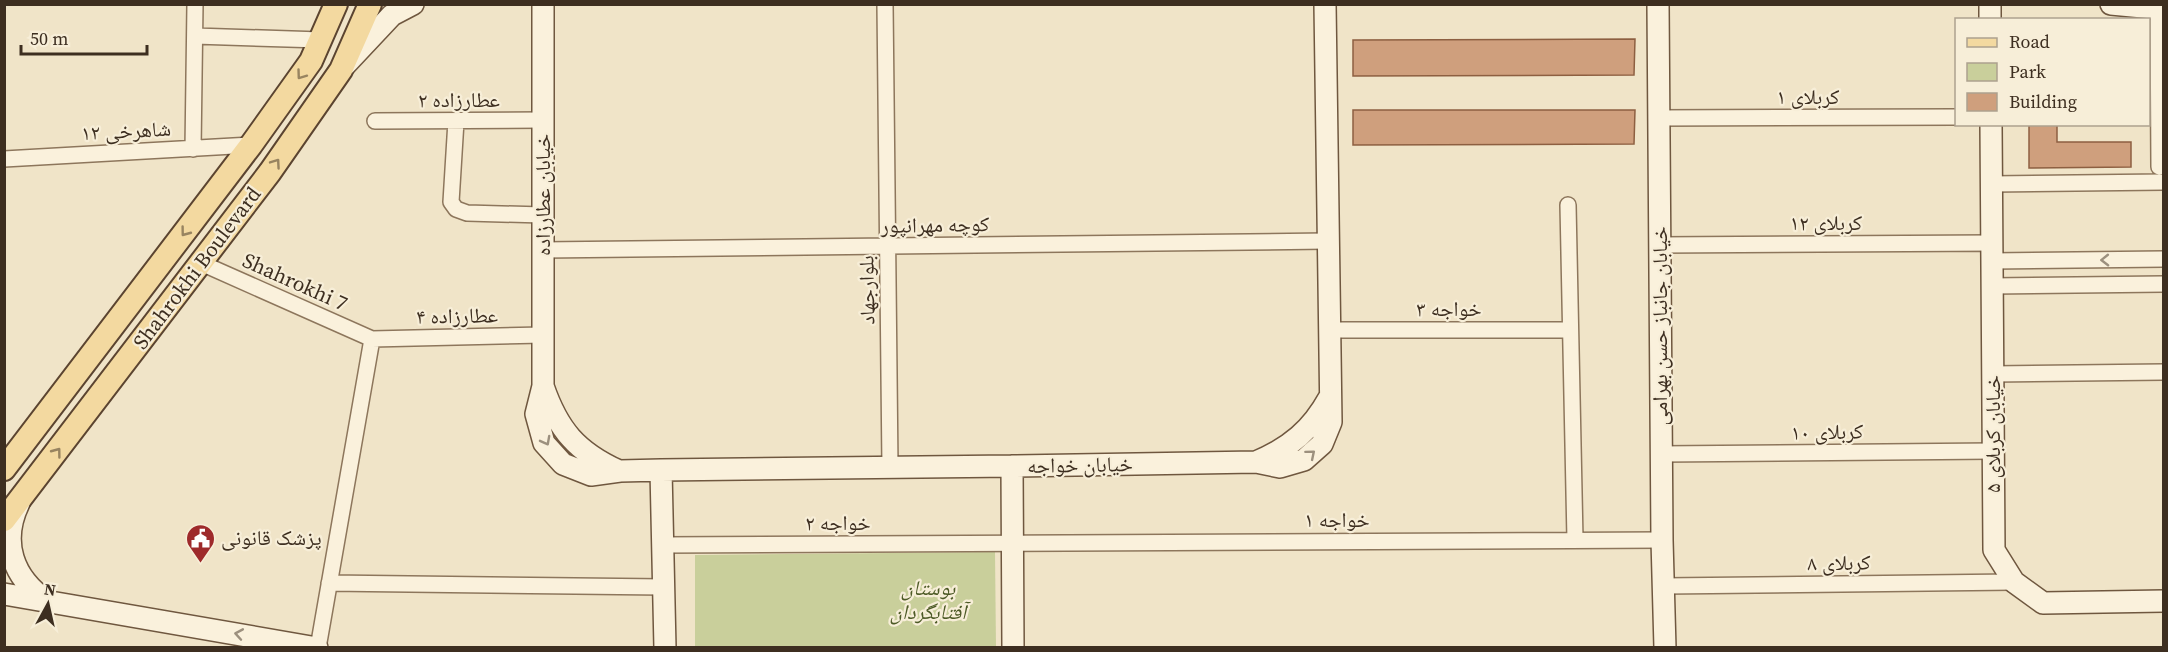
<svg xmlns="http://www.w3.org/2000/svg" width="2168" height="652" viewBox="0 0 2168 652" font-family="'Source Serif 4','Noto Naskh Arabic',serif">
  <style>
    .green { fill: #c9cf9b }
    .building { fill: #cf9f7d; stroke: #8d5f41; stroke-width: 1.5 }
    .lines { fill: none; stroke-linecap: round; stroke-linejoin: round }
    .street-casing { stroke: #8d765c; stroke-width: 18 }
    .secondary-casing { stroke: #6f573f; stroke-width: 24 }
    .primary-casing { stroke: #5b4430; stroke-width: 26 }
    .street { stroke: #faf1dc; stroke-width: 15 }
    .secondary { stroke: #faf1dc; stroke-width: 21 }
    .primary { stroke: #f3d9a0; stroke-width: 22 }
    .oneway { stroke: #988460 }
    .oneway2 { stroke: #9c907e }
    .labels { text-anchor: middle; stroke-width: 4.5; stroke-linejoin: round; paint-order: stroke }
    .street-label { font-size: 21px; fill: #3d2e20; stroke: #f7eed8 }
    .poi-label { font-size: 21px; fill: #3d2e20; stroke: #f7eed8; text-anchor: start }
    .park-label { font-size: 21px; font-style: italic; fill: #4d5a26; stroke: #f7eed8 }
  </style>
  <rect width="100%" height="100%" fill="#f0e4c8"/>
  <path class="green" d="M 995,552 L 996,647 L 695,647 L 695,555 Z"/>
  <path class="building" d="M 1635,39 L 1634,75 L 1353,76 L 1353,40 Z
    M 1353,110 L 1635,110 L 1634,144 L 1353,145 Z
    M 2029,124 L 2057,124 L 2057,142 L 2131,142 L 2131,167 L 2029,168 Z"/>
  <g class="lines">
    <defs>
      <path id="street" d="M 885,4 L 890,467
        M 2158,8 L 2159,167
        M 195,36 L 321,40
        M 1659,118 L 1956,117
        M 375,121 L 542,120
        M 456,121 L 451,202 L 456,209 L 467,213 L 543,215
        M 193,149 L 195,4
        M 4,159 L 251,145
        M 1992,184 L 2164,182
        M 1568,205 L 1575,540
        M 1660,245 L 1992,243
        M 543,250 L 1327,241
        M 1992,261 L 2164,259
        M 201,263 L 372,339 L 543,335
        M 1992,286 L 2164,284
        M 1328,330 L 1570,330
        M 1993,374 L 2164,372
        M 1661,454 L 1993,451
        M 663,545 L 1662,540
        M 329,583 L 664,587
        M 1664,586 L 2014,582
        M 318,648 L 372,339"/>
      <path id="secondary" d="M 543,4 L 543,386 L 536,414 L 544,443 L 563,464 L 591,475 L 620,471 L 661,470 L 665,648
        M 1658,4 L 1662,540 L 1665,648
        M 1990,4 L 1990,20
        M 2111,4 L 2164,9
        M 345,65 L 392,15 L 413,4
        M 1991,124 L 1994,550 L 2014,582 L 2043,603 L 2164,601
        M 543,386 C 558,430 577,452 619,471
        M 1256,462 C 1290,448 1312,429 1329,398
        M 661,470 L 1012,466
        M 19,503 C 0,542 13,578 47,601
        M 4,594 L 317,648
        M 1013,648 L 1012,466 L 1256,462 L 1280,467 L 1304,460 L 1322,444 L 1331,422 L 1325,4"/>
      <path id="primary" d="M 4,469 L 251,145 L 311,61 L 336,4
        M 4,520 L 270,172 L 341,70 L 370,4"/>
    </defs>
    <use href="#street" class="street-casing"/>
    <use href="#secondary" class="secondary-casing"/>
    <use href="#primary" class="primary-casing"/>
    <use href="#street" class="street"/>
    <use href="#secondary" class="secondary"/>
    <use href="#primary" class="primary"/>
  </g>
  <defs><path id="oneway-chevron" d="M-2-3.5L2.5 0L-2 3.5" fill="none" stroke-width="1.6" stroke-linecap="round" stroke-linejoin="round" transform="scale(1.5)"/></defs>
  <g class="oneway">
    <use href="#oneway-chevron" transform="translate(301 75) rotate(126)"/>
    <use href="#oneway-chevron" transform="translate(276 163) rotate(-55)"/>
    <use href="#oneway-chevron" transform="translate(185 232) rotate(127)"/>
    <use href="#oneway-chevron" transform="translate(57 452) rotate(-53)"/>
  </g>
  <g class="oneway2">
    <use href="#oneway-chevron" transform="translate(2105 260) rotate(179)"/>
    <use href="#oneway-chevron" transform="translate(546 441) rotate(62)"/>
    <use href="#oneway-chevron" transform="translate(1311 454) rotate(-40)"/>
    <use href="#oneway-chevron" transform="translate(239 634) rotate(-170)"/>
  </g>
  <defs>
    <symbol id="civic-pin" viewBox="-11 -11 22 30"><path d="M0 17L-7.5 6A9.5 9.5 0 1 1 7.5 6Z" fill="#9e2a2b" stroke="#f7eed8"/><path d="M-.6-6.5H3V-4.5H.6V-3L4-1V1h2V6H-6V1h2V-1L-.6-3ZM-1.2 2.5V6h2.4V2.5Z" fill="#fff"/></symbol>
  </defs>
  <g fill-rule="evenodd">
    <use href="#civic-pin" x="184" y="522" width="33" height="45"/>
  </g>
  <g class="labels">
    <g class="street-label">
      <text x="1808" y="104">کربلای ۱</text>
      <text x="459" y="107">عطارزاده ۲</text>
      <text transform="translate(126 131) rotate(-3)" y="7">شاهرخی ۱۲</text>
      <text transform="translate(543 195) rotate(-90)" y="7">خیابان عطارزاده</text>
      <text x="1826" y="230">کربلای ۱۲</text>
      <text transform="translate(935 225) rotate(-1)" y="7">کوچه مهرانپور</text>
      <text transform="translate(197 268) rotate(-53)" y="7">Shahrokhi Boulevard</text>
      <text transform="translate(295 282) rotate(24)" y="7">Shahrokhi 7</text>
      <text transform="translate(867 290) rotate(-91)" y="7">بلوارجهاد</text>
      <text x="1449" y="316">خواجه ۳</text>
      <text transform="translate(457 316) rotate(-1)" y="7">عطارزاده ۴</text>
      <text transform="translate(1660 326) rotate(-90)" y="7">خیابان جانباز حسن بهرامی</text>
      <text transform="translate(1827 432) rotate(-1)" y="7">کربلای ۱۰</text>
      <text transform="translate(1993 434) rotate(-90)" y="7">خیابان کربلای ۵</text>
      <text transform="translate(1080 465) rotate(-1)" y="7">خیابان خواجه</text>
      <text x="1337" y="527">خواجه ۱</text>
      <text x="838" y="530">خواجه ۲</text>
      <text transform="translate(1839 563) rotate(-1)" y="7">کربلای ۸</text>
    </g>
    <g class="poi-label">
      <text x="221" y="545">پزشک قانونی</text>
    </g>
    <g class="park-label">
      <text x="928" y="595">بوستان<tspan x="928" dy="24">آفتابگردان</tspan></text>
    </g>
  </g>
  <rect width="2168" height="652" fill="none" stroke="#3d2e20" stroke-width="12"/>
  <rect x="1955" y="18" width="195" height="108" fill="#f7eed8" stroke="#ada18e" stroke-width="1.5"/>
  <rect x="1967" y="38" width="30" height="9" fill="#f3d9a0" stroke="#ada18e" stroke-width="1.5"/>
  <text x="2009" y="48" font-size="18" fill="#3d2e20">Road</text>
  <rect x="1967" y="63" width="30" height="18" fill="#c9cf9b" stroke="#ada18e" stroke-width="1.5"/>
  <text x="2009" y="78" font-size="18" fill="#3d2e20">Park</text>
  <rect x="1967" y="93" width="30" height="18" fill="#cf9f7d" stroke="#ada18e" stroke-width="1.5"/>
  <text x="2009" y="108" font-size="18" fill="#3d2e20">Building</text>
  <g transform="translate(48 604) rotate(8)" stroke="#f7eed8" stroke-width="4.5" paint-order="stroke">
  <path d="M0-4.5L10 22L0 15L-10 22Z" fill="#3d2e20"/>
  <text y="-9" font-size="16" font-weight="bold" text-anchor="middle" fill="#3d2e20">N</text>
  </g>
  <path d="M21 45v9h126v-9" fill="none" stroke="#3d2e20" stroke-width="3"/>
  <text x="30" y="45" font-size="18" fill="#3d2e20" stroke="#f7eed8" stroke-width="4.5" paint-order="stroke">50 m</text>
</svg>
